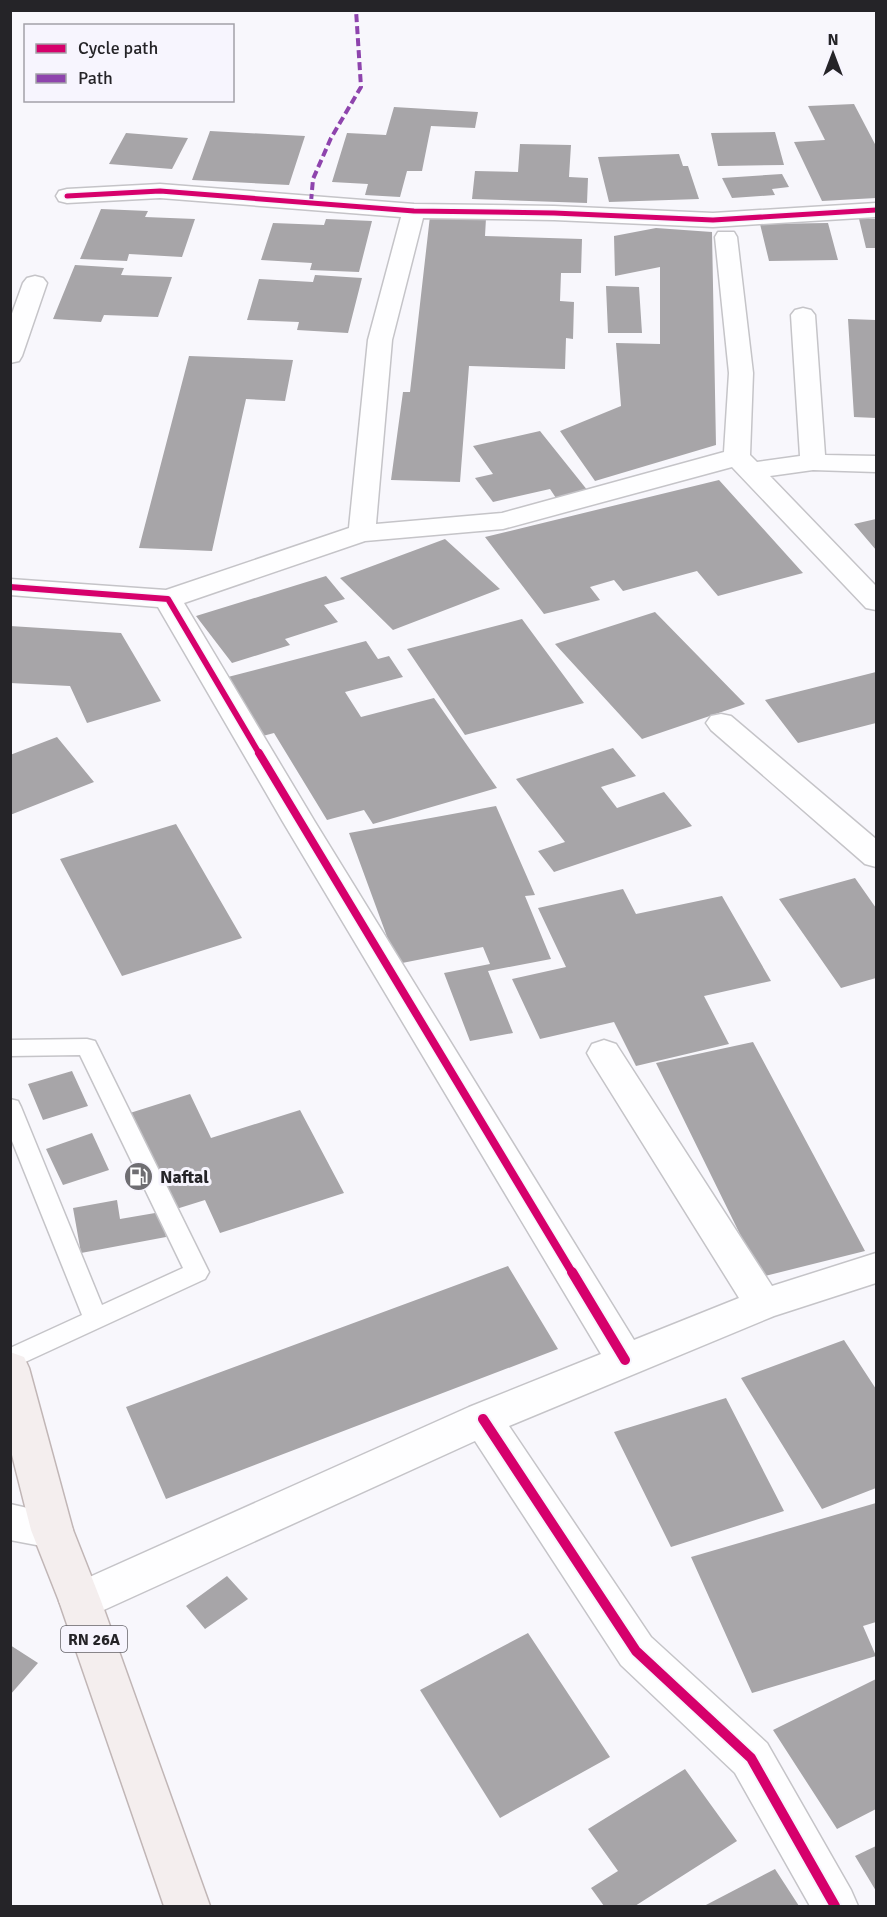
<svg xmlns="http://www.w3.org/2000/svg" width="887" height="1917" viewBox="0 0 887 1917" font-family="Signika,sans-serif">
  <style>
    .building { fill: #a7a5a8 }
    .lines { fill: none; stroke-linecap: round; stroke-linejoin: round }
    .lane-casing { stroke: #c5c4c8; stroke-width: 3 }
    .street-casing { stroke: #c5c4c8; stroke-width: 3 }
    .primary-casing { stroke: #c1b6b6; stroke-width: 3 }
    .lane { fill: #fefeff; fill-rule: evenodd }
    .street { fill: #fefeff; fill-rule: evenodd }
    .primary { fill: #f4eeee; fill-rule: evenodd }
    .quiet { stroke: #8e44ad; stroke-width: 4; stroke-dasharray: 8 4; stroke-linecap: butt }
    .cycleway-far3-casing { stroke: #f7f5fe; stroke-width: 8 }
    .cycleway-far2-casing { stroke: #f7f5fe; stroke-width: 9 }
    .cycleway-far1-casing { stroke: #f7f5fe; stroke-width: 11 }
    .cycleway-casing { stroke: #f7f5fe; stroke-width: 14 }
    .cycleway-far3 { stroke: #d6006c; stroke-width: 5 }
    .cycleway-far2 { stroke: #d6006c; stroke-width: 6 }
    .cycleway-far1 { stroke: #d6006c; stroke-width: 8 }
    .cycleway { stroke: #d6006c; stroke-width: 10 }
    .labels { text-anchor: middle; stroke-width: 6; stroke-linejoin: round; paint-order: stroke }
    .shield { fill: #f7f5fe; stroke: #646368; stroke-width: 1.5 }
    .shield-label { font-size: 16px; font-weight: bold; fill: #252428 }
    .poi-label { font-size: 18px; font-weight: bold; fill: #252428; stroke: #f7f5fe; text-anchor: start }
  </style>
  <rect width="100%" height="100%" fill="#f8f7fc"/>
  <path class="building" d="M 854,104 L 876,146 L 876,198 L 822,201 L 794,142 L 825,140 L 808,106 Z
    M 394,107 L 478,112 L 475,128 L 431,126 L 422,171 L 407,171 L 400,197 L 365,195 L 368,184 L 332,182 L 347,133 L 386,135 Z
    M 210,131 L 305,136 L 289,185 L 192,180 Z
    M 775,132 L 784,165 L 718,166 L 711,133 Z
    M 126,133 L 188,138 L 172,169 L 109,164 Z
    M 520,144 L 571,145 L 569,177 L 588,178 L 587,203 L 472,199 L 475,171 L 518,172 Z
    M 679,154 L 683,166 L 688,166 L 699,199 L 609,202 L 598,157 Z
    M 782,174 L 789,187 L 772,189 L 775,195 L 732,198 L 722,178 Z
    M 101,209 L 148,211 L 145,217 L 195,219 L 182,257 L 129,254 L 127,261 L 80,259 Z
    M 430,216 L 486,218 L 485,236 L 582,239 L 581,273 L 561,273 L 560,301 L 574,302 L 573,339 L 566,338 L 565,369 L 469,366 L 460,482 L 391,480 L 403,392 L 410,392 Z
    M 326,219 L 372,221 L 359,272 L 310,270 L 312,263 L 261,260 L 273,223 L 324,225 Z
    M 859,219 L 876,219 L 876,248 L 866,248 Z
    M 828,223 L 838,260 L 769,261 L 760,224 Z
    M 656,228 L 712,232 L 716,445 L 595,481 L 560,431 L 621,406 L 616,343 L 660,344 L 660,267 L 615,276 L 614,236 Z
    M 75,265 L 124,268 L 121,275 L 172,277 L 158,317 L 104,315 L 101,322 L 53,319 Z
    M 315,275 L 362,278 L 348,333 L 297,330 L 299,322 L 247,320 L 259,279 L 313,282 Z
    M 606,286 L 639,287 L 642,333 L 608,333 Z
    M 848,319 L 876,320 L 876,418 L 854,417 Z
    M 189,356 L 293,360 L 285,401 L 246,399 L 212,551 L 139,548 Z
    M 540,431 L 588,491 L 556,498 L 550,489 L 493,502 L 475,478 L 493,474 L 473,446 Z
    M 719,480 L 803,573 L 718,596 L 697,571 L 623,591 L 614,580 L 590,587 L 600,600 L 544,614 L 485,537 Z
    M 876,519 L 876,550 L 854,524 Z
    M 445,539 L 500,589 L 393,630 L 340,578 Z
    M 326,576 L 345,599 L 324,605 L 338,622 L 285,639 L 290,645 L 232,663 L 196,616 Z
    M 655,612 L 745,704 L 642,739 L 555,644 Z
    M 522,619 L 584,703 L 465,735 L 407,649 Z
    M 10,626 L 121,633 L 161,701 L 87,723 L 70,686 L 10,683 Z
    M 366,641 L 378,659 L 389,656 L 403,677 L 345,692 L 361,717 L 434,698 L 497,788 L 373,824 L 364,810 L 327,820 L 274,733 L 259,737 L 224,678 Z
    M 876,672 L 876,723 L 798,743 L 765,700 Z
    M 57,737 L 94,782 L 10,815 L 10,755 Z
    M 613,748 L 636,776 L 601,787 L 617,808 L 664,792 L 692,826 L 554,872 L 538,851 L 565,842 L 516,779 Z
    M 496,806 L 535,895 L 525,896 L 551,959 L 488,971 L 513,1033 L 470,1041 L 444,973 L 490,964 L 483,947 L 397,964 L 349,833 Z
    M 176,824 L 242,938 L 122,976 L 60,859 Z
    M 855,878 L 876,908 L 876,978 L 841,988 L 779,899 Z
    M 623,889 L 636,914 L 722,896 L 771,981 L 704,996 L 729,1044 L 636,1066 L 614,1022 L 540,1039 L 512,979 L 566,967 L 538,908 Z
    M 753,1042 L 865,1251 L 761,1277 L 656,1063 Z
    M 72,1071 L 88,1106 L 43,1120 L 28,1084 Z
    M 190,1094 L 211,1138 L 300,1110 L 344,1193 L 220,1233 L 205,1200 L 173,1210 L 130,1113 Z
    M 92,1133 L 109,1170 L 63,1185 L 46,1149 Z
    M 117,1200 L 120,1219 L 161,1212 L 166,1237 L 81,1253 L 73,1208 Z
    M 508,1266 L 558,1349 L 166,1499 L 126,1407 Z
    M 844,1340 L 876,1389 L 876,1488 L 822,1509 L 741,1378 Z
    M 726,1398 L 784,1511 L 671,1547 L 614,1432 Z
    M 876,1503 L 876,1622 L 863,1626 L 876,1656 L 752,1693 L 691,1557 Z
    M 227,1576 L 248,1599 L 205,1629 L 186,1606 Z
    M 528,1633 L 610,1757 L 500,1818 L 420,1690 Z
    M 10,1645 L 38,1663 L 10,1695 Z
    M 876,1679 L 876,1809 L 837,1829 L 773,1730 Z
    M 685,1769 L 737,1841 L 635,1906 L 604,1906 L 591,1888 L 618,1871 L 588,1829 Z
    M 876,1846 L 876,1891 L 855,1856 Z
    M 775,1869 L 799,1906 L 704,1906 Z"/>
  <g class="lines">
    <defs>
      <path id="lane" d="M 87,1039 L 95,1041 L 98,1047 L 209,1272 L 205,1279 L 10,1369 L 10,1348 L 82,1315 L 10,1136 L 10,1099 L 18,1101 L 21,1107 L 102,1305 L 183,1268 L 80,1055 L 10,1056 L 10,1040 Z"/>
      <path id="street" d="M 160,184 L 414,204 L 554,206 L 713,213 L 876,203 L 876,217 L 713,227 L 554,220 L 423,218 L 392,340 L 376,524 L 502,513 L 724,452 L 729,373 L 715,237 L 718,232 L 734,232 L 737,237 L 753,373 L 750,455 L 757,462 L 800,456 L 791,315 L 795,310 L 803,308 L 811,310 L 815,315 L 825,455 L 876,456 L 876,472 L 813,470 L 770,476 L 876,586 L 876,610 L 866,608 L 732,467 L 503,529 L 365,541 L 184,603 L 315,822 L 634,1340 L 739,1298 L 592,1062 L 587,1053 L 592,1044 L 604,1040 L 616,1044 L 772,1286 L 876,1253 L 876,1283 L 774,1316 L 509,1426 L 651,1637 L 767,1743 L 851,1890 L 858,1906 L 810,1906 L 735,1773 L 621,1665 L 475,1441 L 95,1614 L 80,1620 L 65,1614 L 59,1601 L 65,1588 L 469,1407 L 601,1354 L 283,822 L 158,607 L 10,595 L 10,579 L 166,590 L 349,528 L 368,340 L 401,217 L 160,198 L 67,203 L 59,201 L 56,196 L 59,191 L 67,189 Z
        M 35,276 L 43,278 L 47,283 L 22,356 L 19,361 L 10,363 L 10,319 L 23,283 L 27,278 Z
        M 721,714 L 731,716 L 876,839 L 876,867 L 865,864 L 711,730 L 706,723 L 711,716 Z
        M 10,1504 L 67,1517 L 73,1530 L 67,1543 L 52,1548 L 10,1540 Z"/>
      <path id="primary" d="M 10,1352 L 24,1357 L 29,1368 L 73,1530 L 101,1601 L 210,1906 L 164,1906 L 59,1601 L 31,1530 L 10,1447 Z"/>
    </defs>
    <use href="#lane" class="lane-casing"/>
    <use href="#street" class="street-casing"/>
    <use href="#primary" class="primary-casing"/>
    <use href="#lane" class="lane"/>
    <use href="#street" class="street"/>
    <use href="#primary" class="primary"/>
    <path class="quiet" d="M 311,202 L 313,179 L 331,138 L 361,87 L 356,10"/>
    <defs>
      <path id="cycleway-far3" d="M 67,196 L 160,191 L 414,211 L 554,213 L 713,220 L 876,210"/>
      <path id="cycleway-far2" d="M 10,587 L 168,599 L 260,755"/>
      <path id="cycleway-far1" d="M 259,753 L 573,1274"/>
      <path id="cycleway" d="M 572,1272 L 625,1360
        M 483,1419 L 636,1651 L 751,1758 L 835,1906"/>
    </defs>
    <use href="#cycleway-far3" class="cycleway-far3-casing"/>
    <use href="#cycleway-far2" class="cycleway-far2-casing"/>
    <use href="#cycleway-far1" class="cycleway-far1-casing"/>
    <use href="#cycleway" class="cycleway-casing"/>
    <use href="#cycleway-far3" class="cycleway-far3"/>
    <use href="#cycleway-far2" class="cycleway-far2"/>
    <use href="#cycleway-far1" class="cycleway-far1"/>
    <use href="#cycleway" class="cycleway"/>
  </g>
  <defs>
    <symbol id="fuel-disc" viewBox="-11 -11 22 22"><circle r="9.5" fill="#6f6e72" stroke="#f7f5fe"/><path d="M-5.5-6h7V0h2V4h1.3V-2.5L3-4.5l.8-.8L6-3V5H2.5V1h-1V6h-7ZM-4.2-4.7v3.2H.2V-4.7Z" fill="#fff"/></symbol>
  </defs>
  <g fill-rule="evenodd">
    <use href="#fuel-disc" x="122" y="1160" width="33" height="33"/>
  </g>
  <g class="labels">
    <rect class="shield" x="61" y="1626" width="66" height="26" rx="4.5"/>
    <g class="shield-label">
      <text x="94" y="1645">RN 26A</text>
    </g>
    <g class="poi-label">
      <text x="160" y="1183">Naftal</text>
    </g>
  </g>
  <rect width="887" height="1917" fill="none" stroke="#252428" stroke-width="24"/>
  <rect x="24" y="24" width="210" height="78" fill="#f7f5fe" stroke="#a3a1a8" stroke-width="1.5"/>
  <rect x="36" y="44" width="30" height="9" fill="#d6006c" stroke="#a3a1a8" stroke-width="1.5"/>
  <text x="78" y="54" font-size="18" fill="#252428">Cycle path</text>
  <rect x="36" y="74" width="30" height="9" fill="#8e44ad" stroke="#a3a1a8" stroke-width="1.5"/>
  <text x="78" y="84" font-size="18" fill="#252428">Path</text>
  <g transform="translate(833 54)" stroke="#f7f5fe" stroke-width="4.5" paint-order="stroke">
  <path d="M0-4.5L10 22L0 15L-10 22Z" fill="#252428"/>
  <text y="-9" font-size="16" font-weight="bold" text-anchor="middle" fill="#252428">N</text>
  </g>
</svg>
